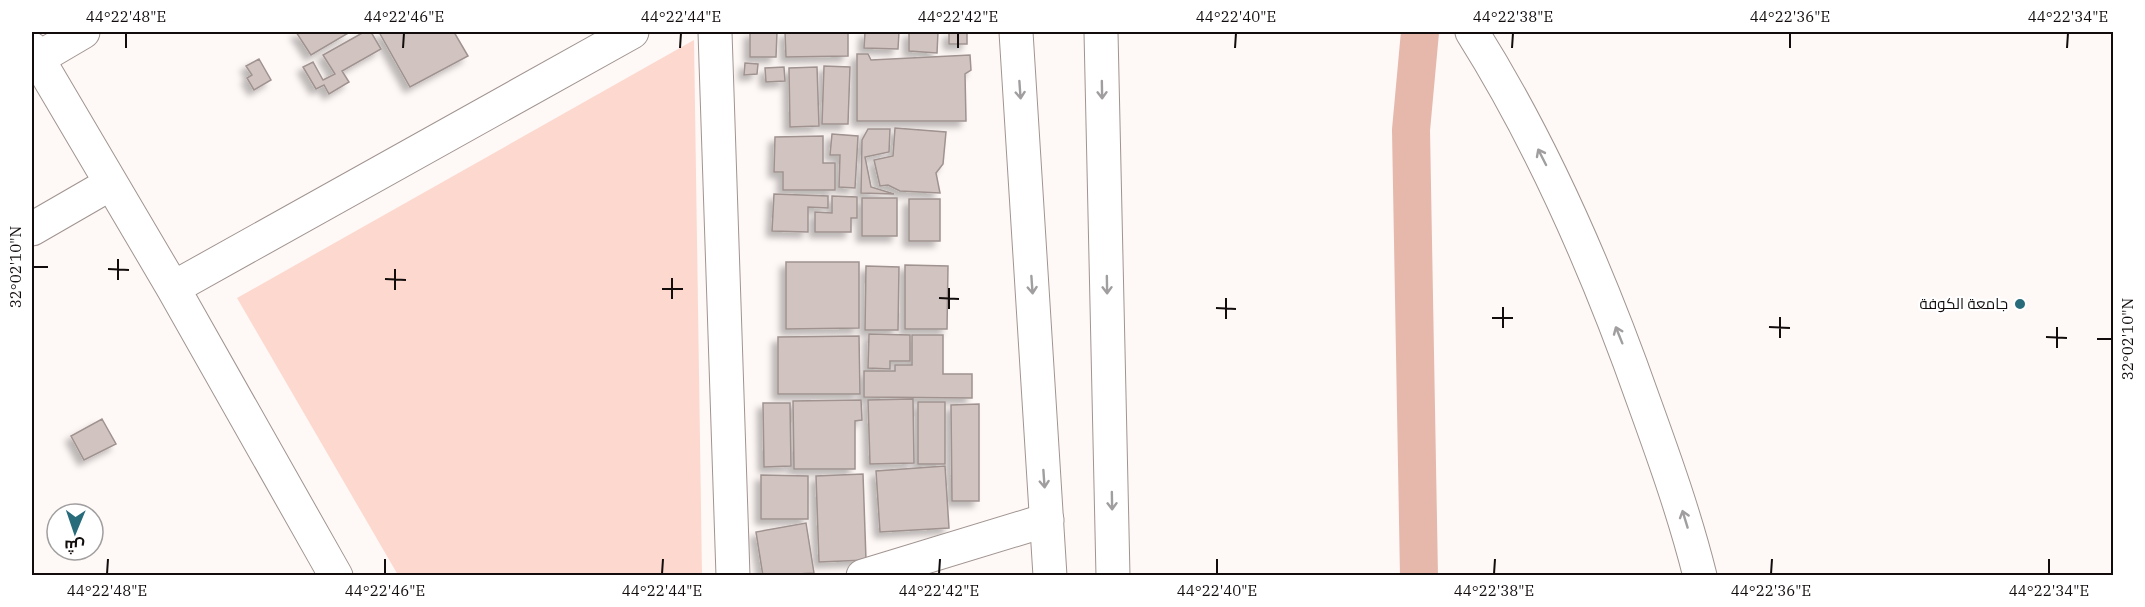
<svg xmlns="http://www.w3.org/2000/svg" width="2145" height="607" viewBox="0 0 2145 607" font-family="'IBM Plex Serif',Cairo,serif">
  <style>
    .green { fill: #fdd8ce }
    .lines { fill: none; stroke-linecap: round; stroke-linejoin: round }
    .canal { stroke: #e5b8ab; stroke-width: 38 }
    .building { fill: #d1c4c0; stroke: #9f928f; stroke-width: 1.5; filter: url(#shadow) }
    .street-casing { stroke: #a09490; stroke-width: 35 }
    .secondary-casing { stroke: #a09490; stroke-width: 35 }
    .street { stroke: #fff; stroke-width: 33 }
    .secondary { stroke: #fff; stroke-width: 33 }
    .oneway { stroke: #a09e9e }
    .ticks { fill: none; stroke: #120d0c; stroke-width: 2 }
    .poi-dot { fill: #286c7c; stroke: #fff; stroke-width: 2 }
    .labels { text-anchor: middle; stroke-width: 4.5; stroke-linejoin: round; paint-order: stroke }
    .poi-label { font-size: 15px; fill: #120d0c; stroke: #fff; text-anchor: end }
    .neatline { fill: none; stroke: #120d0c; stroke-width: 2 }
    .ticks-label { font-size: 15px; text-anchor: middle; fill: #120d0c }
  </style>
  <defs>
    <filter id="shadow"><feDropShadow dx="-5.5" dy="5.5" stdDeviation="3" flood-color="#0004"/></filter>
  </defs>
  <rect width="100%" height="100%" fill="#fef8f6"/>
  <path class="green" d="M 694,40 L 702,575 L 398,575 L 237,298 Z"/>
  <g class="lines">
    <path class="canal" d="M 1419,576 L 1411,130 L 1420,32"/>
  </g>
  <path class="building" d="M 296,32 L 350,32 L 311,55 Z
    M 364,32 L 371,32 L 381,49 L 342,71 L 349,82 L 329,94 L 324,85 L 316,89 L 303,67 L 313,62 L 323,80 L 335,74 L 323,55 Z
    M 379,32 L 454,32 L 468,56 L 410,87 Z
    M 750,32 L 777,32 L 776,57 L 750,57 Z
    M 785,32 L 848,32 L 848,56 L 786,57 Z
    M 865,32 L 899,32 L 898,49 L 864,48 Z
    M 909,32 L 938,32 L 937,53 L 909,51 Z
    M 949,32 L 967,32 L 967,44 L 949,44 Z
    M 857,54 L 868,54 L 871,60 L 970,55 L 971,70 L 965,74 L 966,121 L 857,121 Z
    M 259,59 L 271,80 L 254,90 L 247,78 L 252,75 L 246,66 Z
    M 745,63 L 758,64 L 757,74 L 744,75 Z
    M 824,66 L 850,67 L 848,124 L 822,124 Z
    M 784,67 L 785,81 L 766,82 L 765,68 Z
    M 817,67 L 819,126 L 790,127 L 789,68 Z
    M 895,128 L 946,132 L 943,164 L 936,173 L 940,193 L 900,191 L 888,185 L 880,186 L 874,160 L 893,156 Z
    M 868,129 L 890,129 L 889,152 L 865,157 L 871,187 L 894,194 L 861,193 L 862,140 Z
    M 832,134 L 858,136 L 855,188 L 839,187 L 840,155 L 830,155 Z
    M 823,136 L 823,163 L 835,163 L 835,190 L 783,190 L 783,172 L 774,172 L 775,137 Z
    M 774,194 L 828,196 L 828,208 L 808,207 L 808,232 L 772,231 Z
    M 832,196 L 857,197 L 857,218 L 851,218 L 851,232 L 815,232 L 815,212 L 832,213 Z
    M 862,198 L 897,198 L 897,236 L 862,236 Z
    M 909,199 L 940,199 L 940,241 L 909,241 Z
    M 786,262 L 859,262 L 859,328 L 786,329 Z
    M 905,265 L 948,266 L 947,329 L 905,329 Z
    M 866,266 L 899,267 L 898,330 L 865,330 Z
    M 869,334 L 910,335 L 910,361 L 890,361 L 890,369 L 868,368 Z
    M 912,335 L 943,335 L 943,374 L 972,374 L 972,398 L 864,397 L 864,371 L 895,371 L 895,365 L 912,365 Z
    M 859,336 L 860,394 L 778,394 L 778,337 Z
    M 913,399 L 914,463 L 870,464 L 868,400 Z
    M 861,400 L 862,420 L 855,421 L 855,469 L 794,469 L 793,401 Z
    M 918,402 L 945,402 L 945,464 L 918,464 Z
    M 763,403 L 790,403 L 791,466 L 764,467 Z
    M 979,404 L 979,501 L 952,501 L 951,405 Z
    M 102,419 L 116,444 L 84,460 L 71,436 Z
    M 945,466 L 949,528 L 880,532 L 876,471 Z
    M 863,474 L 866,560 L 819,562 L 816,476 Z
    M 761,475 L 808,476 L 808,519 L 761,519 Z
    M 806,523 L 814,573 L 763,576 L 756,532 Z"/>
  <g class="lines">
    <defs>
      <path id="street" d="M 715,32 L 733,576
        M 32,49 L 173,288 L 336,576
        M 37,59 L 83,32
        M 32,229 L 110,184
        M 173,288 L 632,32
        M 863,576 L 1047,520"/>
      <path id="secondary" d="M 1016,32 L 1050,576
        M 1101,32 L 1113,576
        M 1472,32 C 1545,148 1599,274 1644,402 C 1665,460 1685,516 1700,576"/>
    </defs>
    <use href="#street" class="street-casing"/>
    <use href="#secondary" class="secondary-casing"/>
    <use href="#street" class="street"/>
    <use href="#secondary" class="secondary"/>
  </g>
  <defs><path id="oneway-shaft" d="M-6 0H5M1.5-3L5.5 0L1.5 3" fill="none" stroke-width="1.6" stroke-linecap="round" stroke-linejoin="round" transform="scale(1.5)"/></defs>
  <g class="oneway">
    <use href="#oneway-shaft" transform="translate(1020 90) rotate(86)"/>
    <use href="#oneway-shaft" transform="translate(1102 90) rotate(89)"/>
    <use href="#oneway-shaft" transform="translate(1542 157) rotate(-117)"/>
    <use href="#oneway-shaft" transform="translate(1032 285) rotate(86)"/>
    <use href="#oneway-shaft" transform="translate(1107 285) rotate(89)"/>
    <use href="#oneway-shaft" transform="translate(1619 335) rotate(-112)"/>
    <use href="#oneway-shaft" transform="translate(1044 479) rotate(86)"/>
    <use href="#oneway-shaft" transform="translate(1112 501) rotate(89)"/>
    <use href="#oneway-shaft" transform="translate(1685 519) rotate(-107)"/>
  </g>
  <path class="ticks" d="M 126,48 L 126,33M 403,48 L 404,33M 680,48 L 681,33M 958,48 L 958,33M 1235,48 L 1236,33M 1512,48 L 1513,33M 1790,48 L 1790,33M 2067,48 L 2068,33M 33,267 L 48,267M 108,269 L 129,270M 385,279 L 406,280M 118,280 L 118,259M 662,289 L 683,289M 395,290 L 395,269M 939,298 L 959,299M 672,299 L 672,278M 1216,308 L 1236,309M 949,309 L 949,288M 1492,318 L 1513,318M 1226,319 L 1226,298M 1769,327 L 1790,328M 1503,328 L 1503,307M 2046,337 L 2067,338M 1780,338 L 1780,317M 2097,339 L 2112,339M 2057,348 L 2057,327M 107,574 L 108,559M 385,574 L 385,559M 662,574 L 663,559M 939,574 L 940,559M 1217,574 L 1217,559M 1494,574 L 1495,559M 1771,574 L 1772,559M 2049,574 L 2049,559"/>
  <circle class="poi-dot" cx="2020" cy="304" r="6"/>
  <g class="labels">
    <g class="poi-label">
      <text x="2008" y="309">جامعة الكوفة</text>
    </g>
  </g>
  <rect width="2145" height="607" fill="none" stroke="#ffffff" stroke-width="66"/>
  <g transform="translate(75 532) rotate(182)"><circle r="28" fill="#ffffff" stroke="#a09e9e" stroke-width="1.5"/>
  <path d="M0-4.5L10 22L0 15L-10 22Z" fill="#286c7c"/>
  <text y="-9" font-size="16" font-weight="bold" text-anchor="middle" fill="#120d0c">ش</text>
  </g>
  <rect x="33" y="33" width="2079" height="541" class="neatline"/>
  <g class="ticks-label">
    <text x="126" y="22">44°22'48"E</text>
    <text x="404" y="22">44°22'46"E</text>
    <text x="681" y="22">44°22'44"E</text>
    <text x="958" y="22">44°22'42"E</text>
    <text x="1236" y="22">44°22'40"E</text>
    <text x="1513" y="22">44°22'38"E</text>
    <text x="1790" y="22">44°22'36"E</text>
    <text x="2068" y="22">44°22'34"E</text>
    <text transform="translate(16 267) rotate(-90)" y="5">32°02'10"N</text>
    <text transform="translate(2128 339) rotate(-90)" y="5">32°02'10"N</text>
    <text x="107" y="596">44°22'48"E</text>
    <text x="385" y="596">44°22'46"E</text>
    <text x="662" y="596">44°22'44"E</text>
    <text x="939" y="596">44°22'42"E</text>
    <text x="1217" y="596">44°22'40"E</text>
    <text x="1494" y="596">44°22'38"E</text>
    <text x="1771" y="596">44°22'36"E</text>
    <text x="2049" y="596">44°22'34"E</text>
  </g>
</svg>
